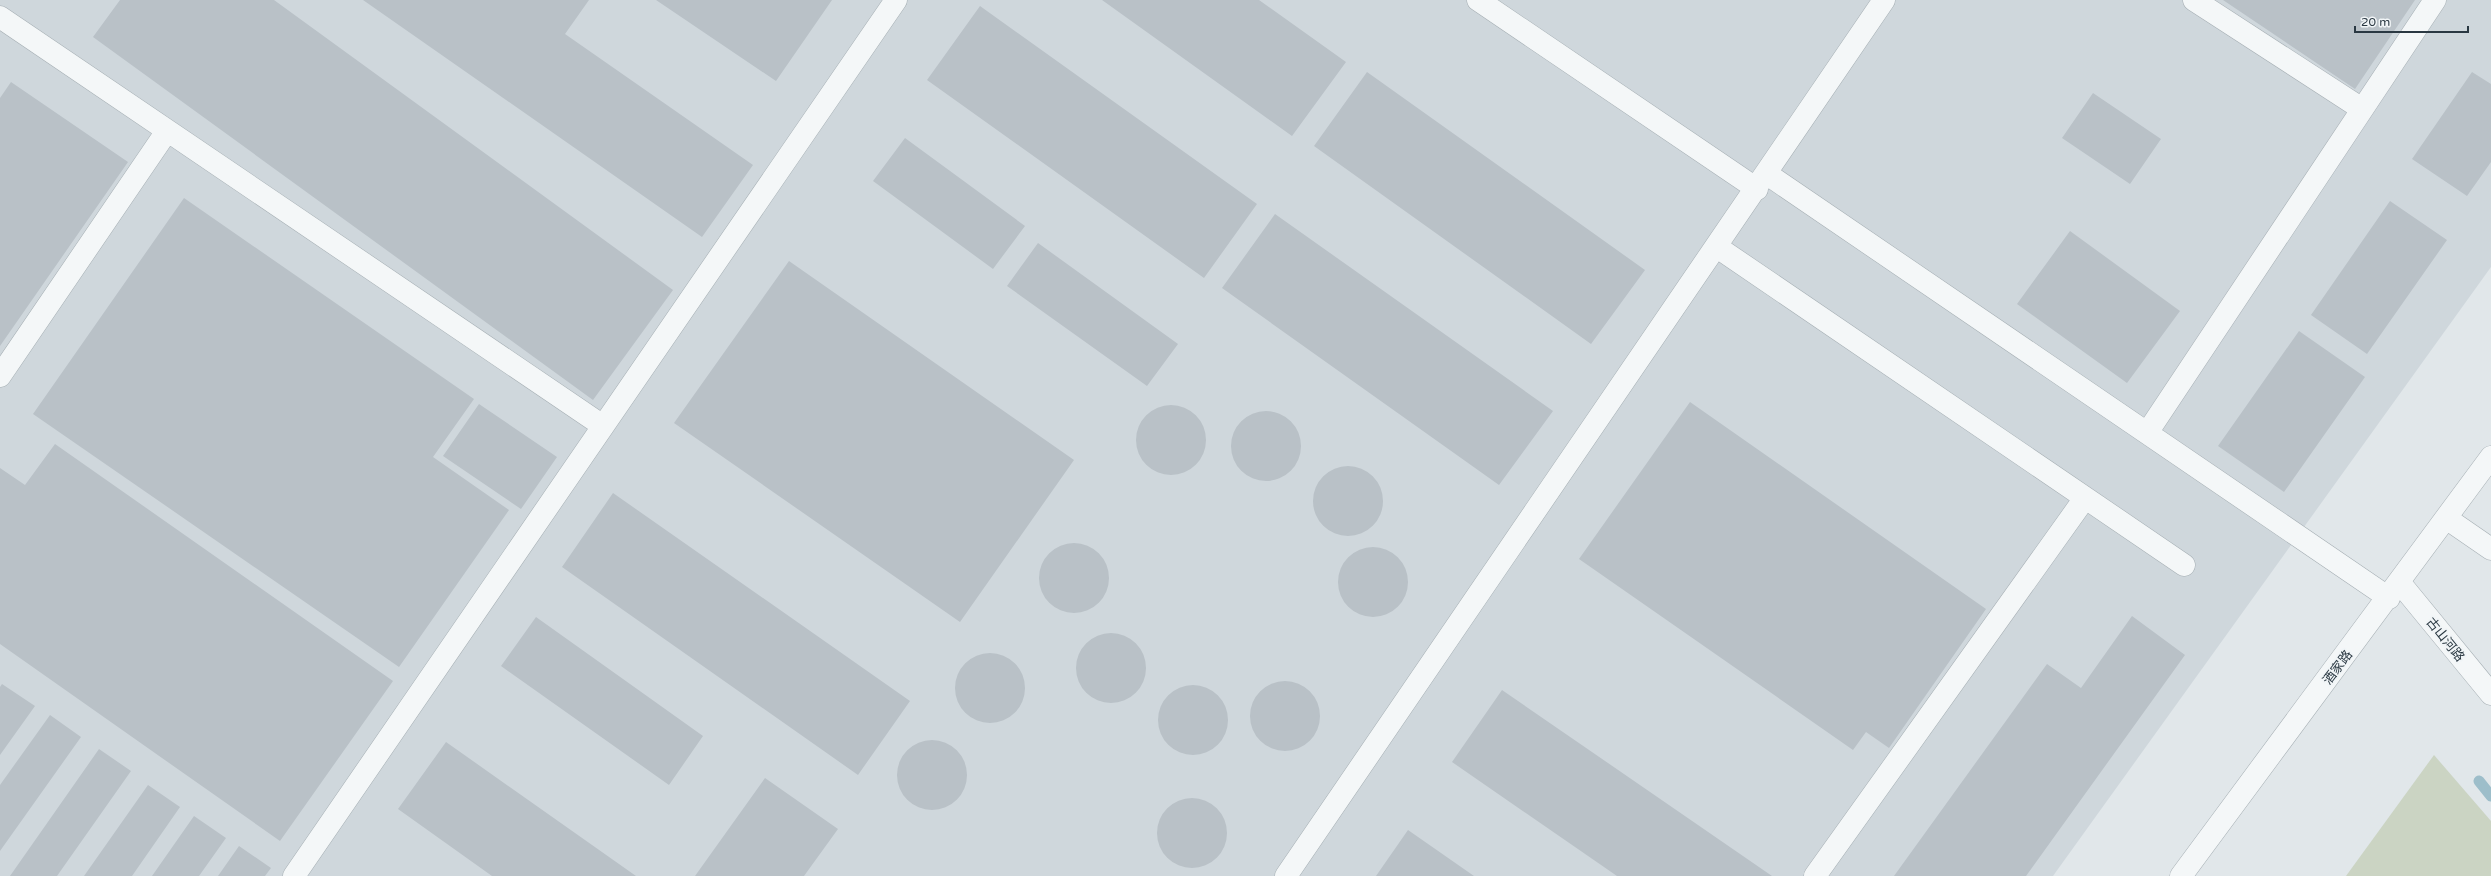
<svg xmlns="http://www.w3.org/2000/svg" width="2491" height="876" viewBox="0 0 2491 876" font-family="'Varela Round','Noto Sans SC',sans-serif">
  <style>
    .built { fill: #cfd7dc }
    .green { fill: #cbd4c3 }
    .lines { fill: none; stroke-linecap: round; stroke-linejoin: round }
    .stream { stroke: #9dbeca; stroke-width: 11 }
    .building { fill: #b9c1c7 }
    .minor-casing { stroke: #a6afb4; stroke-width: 23 }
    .minor { stroke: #f4f7f8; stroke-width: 22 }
    .labels { text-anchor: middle; stroke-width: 4; stroke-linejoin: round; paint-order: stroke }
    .street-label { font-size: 13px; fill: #2a3842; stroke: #f1f5f7 }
  </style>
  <rect width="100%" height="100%" fill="#e1e7ea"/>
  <path class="built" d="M 0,0 L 2491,0 L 2491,267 L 2053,876 L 0,876 Z"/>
  <path class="green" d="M 2434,755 L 2491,821 L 2491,876 L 2346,876 Z"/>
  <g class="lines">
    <path class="stream" d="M 2479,781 L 2491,796"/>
  </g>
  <path class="building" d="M 120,0 L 274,0 L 673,290 L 593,400 L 93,37 Z
    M 363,0 L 589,0 L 565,34 L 753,165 L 702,237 Z
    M 656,0 L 832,0 L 776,81 Z
    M 1102,0 L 1259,0 L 1346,62 L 1292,136 Z
    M 2223,0 L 2415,0 L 2355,89 Z
    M 980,6 L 1257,204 L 1204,278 L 927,80 Z
    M 1367,72 L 1645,270 L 1591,344 L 1314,146 Z
    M 2472,72 L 2491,84 L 2491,162 L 2467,196 L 2412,159 Z
    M 11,82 L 128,162 L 0,346 L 0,98 Z
    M 2093,93 L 2161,139 L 2130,184 L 2062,138 Z
    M 905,138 L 1025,226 L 993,269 L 873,181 Z
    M 184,198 L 474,399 L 433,457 L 509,510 L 399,667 L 33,414 Z
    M 2390,201 L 2447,240 L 2367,354 L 2311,315 Z
    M 1275,214 L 1553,411 L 1499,485 L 1222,288 Z
    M 2070,231 L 2180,311 L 2127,383 L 2017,304 Z
    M 1038,243 L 1178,344 L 1147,386 L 1007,286 Z
    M 789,261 L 1074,460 L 960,622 L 674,423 Z
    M 2299,331 L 2365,377 L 2284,492 L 2218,446 Z
    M 1690,402 L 1986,609 L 1889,748 L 1866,732 L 1853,750 L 1579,559 Z
    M 479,404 L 557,457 L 521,509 L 443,456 Z
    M1136 440a35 35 0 1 1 70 0a35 35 0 1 1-70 0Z
    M1231 446a35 35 0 1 1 70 0a35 35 0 1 1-70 0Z
    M 55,444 L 393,681 L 280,841 L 0,644 L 0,468 L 25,485 Z
    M1313 501a35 35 0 1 1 70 0a35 35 0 1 1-70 0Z
    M 613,493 L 910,701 L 858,775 L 562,567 Z
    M1039 578a35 35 0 1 1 70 0a35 35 0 1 1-70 0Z
    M1338 582a35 35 0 1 1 70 0a35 35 0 1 1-70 0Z
    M 2132,616 L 2185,655 L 2026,876 L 1894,876 L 2047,664 L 2081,688 Z
    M 536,617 L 703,736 L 669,785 L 501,666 Z
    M1076 668a35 35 0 1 1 70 0a35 35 0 1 1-70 0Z
    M955 688a35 35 0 1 1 70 0a35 35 0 1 1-70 0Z
    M1250 716a35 35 0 1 1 70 0a35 35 0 1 1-70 0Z
    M 2,684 L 35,706 L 0,755 L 0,687 Z
    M1158 720a35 35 0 1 1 70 0a35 35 0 1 1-70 0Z
    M 1502,690 L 1772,876 L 1617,876 L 1452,762 Z
    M 50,715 L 81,737 L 0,851 L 0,785 Z
    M897 775a35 35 0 1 1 70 0a35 35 0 1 1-70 0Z
    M 446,742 L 636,876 L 492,876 L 398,809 Z
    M 99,749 L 131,771 L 57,876 L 10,876 Z
    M 765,778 L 838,829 L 804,876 L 695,876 Z
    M 148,785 L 180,807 L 132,876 L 84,876 Z
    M1157 833a35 35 0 1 1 70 0a35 35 0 1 1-70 0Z
    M 194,816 L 226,838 L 199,876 L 152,876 Z
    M 1408,830 L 1474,876 L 1376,876 Z
    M 239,846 L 271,868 L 265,876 L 218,876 Z"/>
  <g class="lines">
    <defs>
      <path id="minor" d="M 1478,0 L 1757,189
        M 2194,0 L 2362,109
        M 0,17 L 603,426
        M 1767,174 L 2389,598
        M 1717,247 L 2184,565
        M 0,376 L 167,131
        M 2147,433 L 2435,0
        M 2446,518 L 2491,549
        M 2400,583 L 2491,694
        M 294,876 L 896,0
        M 1286,876 L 1884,0
        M 1815,876 L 2085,498
        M 2181,876 L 2491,457"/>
    </defs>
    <use href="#minor" class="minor-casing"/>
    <use href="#minor" class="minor"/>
  </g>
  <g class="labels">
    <g class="street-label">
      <text transform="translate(2446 639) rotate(51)" y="5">古山河路</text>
      <text transform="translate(2337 667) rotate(-53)" y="5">酒家路</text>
    </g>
  </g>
  <path d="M2355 26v6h113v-6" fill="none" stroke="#2a3842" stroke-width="2"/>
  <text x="2361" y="26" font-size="12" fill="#2a3842" stroke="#f1f5f7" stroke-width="3" paint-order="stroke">20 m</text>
</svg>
